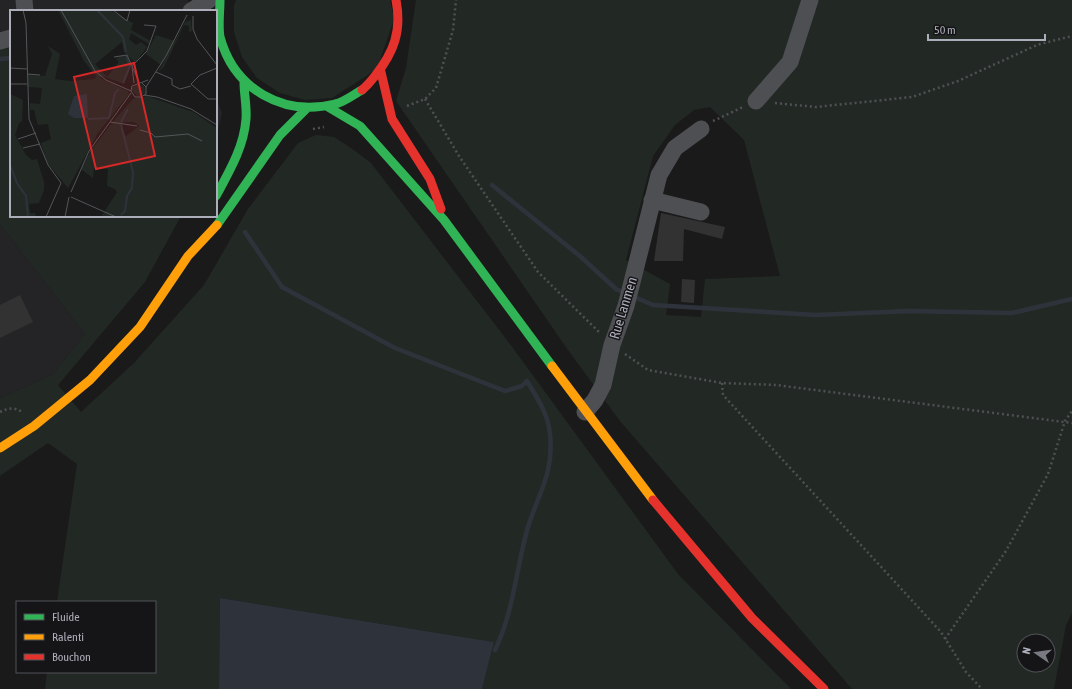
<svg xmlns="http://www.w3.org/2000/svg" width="1072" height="689" viewBox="0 0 1072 689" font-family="'Asap Condensed',sans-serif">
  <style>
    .built { fill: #242426 }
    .green { fill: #222924; fill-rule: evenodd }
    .water { fill: #2e333b }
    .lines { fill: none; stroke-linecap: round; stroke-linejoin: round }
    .stream { stroke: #2e333b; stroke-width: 4.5 }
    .building { fill: #323232 }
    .path { stroke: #505054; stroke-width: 2.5; stroke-dasharray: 2 3; stroke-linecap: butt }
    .street { stroke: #4e4f53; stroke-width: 17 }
    .fast { stroke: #30b455; stroke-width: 9 }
    .slow { stroke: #ff9f0a; stroke-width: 9 }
    .jam { stroke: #e5322d; stroke-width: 9 }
    .labels { text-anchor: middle; stroke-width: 3; stroke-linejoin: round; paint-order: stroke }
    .street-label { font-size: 14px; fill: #acaeba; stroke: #151416 }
    .inset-river { fill: none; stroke: #2e333b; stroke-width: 2 }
    .inset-road { fill: none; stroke: #54555a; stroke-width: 1 }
    .view { fill: #d62828; fill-opacity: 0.15; stroke: #d62828; stroke-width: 2 }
    .inset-edge { fill: none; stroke: #acaeba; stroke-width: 2 }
  </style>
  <rect width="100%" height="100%" fill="#1a1a1a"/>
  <path class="built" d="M 0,0 L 188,0 L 189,11 L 11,11 L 11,48 L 0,49 Z
    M 216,98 L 222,113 L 216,138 Z
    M 0,224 L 85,334 L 52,375 L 0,398 Z"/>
  <path class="green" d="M 236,0 L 390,0 L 394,19 L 377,69 L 332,98 L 305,100 L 280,93 L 257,78 L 242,57 L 234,32 L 234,6 Z
    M 416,0 L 1072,0 L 1072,613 L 1066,625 L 1054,689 L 852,689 L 620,421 L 568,350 L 396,101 L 406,68 ZM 710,107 L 744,140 L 780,276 L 705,279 L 701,317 L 666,315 L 670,284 L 626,260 L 653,156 L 675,125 L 694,110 ZM 1024,641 L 1048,641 L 1048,665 L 1024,665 Z
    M 11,48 L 11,216 L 181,216 L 145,282 L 58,385 L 81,412 L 134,363 L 204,285 L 248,209 L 298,143 L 316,135 L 334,137 L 351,148 L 371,163 L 510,344 L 678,574 L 791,689 L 482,689 L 494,642 L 220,598 L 219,689 L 45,689 L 47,672 L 155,672 L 155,602 L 57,602 L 77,464 L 48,443 L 0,476 L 0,398 L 52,375 L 85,334 L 0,224 L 0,49 Z"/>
  <path class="water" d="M 220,598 L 494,642 L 482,689 L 219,689 Z"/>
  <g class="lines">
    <path class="stream" d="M 0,59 L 11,58
      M 492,185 L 581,257 L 616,289 L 625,293
      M 245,232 L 282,287 L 395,348 L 505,391 L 522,386 L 527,381 C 537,398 548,413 550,434 C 554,473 539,492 528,527 C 516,568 514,611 495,650
      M 632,296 L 653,305 L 816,315 L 909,311 L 1012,313 L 1072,299"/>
  </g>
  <path class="building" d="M 661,213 L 725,227 L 722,239 L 684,229 L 683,261 L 654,261 Z
    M 682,279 L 695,280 L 694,303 L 681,302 Z
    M 20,295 L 33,322 L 0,338 L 0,305 Z"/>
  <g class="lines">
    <path class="path" d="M 425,99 L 459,156 L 538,272 L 600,333
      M 775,103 L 816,107 L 912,97 L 958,81 L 1037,45 L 1072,36
      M 407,106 L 425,99 L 436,88 L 453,30 L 456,0
      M 713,121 L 743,107
      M 313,129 L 324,127
      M 625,354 L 648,370 L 722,383 L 776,385 L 1072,423
      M 722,383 L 723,395 L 941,632 L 966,672 L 982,689
      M 0,412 C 8,408 15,407 22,412
      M 945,639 L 1006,551 L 1048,474 L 1065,421 L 1072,411"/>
    <path class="street" d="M 24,0 L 25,11
      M 191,11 L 209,0
      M 0,41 L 11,38
      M 756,101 L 790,62 L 810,0
      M 652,200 L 701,212
      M 585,412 L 595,400 L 603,385 L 612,345 L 626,306 L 659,175 L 675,148 L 701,129"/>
    <path class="fast" d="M 220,0 C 220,11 218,26 220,37 C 234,89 283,117 335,104 C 345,102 354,94 362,90
      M 328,107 L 360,126 L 444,220 L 552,366
      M 216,196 C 229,172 244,147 246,119 C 247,107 244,94 244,82
      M 217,225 L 280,135 L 306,109"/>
    <path class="slow" d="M 552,366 L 653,500
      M 0,448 L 34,426 L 90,380 L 140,327 L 188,256 L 217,225"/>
    <path class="jam" d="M 381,72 L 392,119 L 430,179 L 441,209
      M 362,90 C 367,86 371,81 375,76 C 394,52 402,31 396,0
      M 653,500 L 752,618 L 824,689"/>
  </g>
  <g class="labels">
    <g class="street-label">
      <text transform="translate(623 308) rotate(-73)" y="5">Rue Lanmen</text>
    </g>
  </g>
  <g transform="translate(10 10)">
    <rect width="207" height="207" fill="#1a1a1a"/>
    <path d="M 48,0 L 100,0 L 123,13 L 121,20 L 141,31 L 139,34 L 121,23 L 119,29 L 126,35 L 131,32 L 137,37 L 125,53 L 114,42 L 112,32 L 85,54 L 97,67 L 109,52 L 106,49 L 112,45 L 117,46 L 121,57 L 114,74 L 92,66 L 90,68 L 118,81 L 119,84 L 88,123 L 58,178 L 38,154 L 35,146 L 31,133 L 41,129 L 38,114 L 28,115 L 24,100 L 20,100 L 20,93 L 30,94 L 32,78 L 18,77 L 18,65 L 35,66 L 42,44 L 38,36 L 50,44 L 45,69 L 60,71 L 85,69 L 86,66 L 74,51 ZM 181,10 L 182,21 L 179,22 L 179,16 L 174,15 L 154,57 L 148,62 L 175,12 ZM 146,25 L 165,31 L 151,55 L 136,44 ZM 128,73 L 134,76 L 135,83 L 128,87 L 121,79 ZM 0,84 L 13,90 L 12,111 L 9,113 L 5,125 L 16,145 L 22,150 L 27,149 L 34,172 L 34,180 L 29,193 L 19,194 L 20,203 L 25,203 L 26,207 L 0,207 ZM 137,86 L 183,102 L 207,118 L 207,207 L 91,207 L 107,182 L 105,179 L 97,176 L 98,159 L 84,158 L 83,168 L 71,159 L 80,142 L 105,109 L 123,89 ZM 114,112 L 124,112 L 129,116 L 116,126 L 110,117 Z" fill="#222924" fill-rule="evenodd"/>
    <path d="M 77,84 L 78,108 L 64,108 L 58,104 L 64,86 Z" fill="#2e333b"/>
    <path class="inset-river" d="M 87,0 L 113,27 L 116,42M 113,73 L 120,56 L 116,46M 78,109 L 99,108 L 105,83 L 109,79M 111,112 L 118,99M 111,115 L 123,162 L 122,178 L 117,186 L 115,201 L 111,205M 0,155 L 7,173 L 16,186 L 18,207"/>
    <path class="inset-road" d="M 13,0 L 16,13 L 19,109 L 38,155 L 51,173 L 36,207M 51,0 L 85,61 L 96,70 L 121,81M 103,0 L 117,11 L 120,0M 183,6 L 183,19 L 187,29 L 207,55M 104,47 L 117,45 L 129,72M 122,56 L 137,41 L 146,16 L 134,15M 122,57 L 124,73M 0,58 L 17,59M 207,58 L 190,65 L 181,74 L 198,89 L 207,89M 146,62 L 162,69 L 162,75 L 170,79 L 181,76M 17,64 L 30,65M 132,73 L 136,77 L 136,84 L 131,87 L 125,87 L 121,81 L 122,76 L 138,70M 0,74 L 17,74M 136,77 L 156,46 L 177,5M 134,85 L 147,87 L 181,99 L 207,115M 100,112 L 127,116M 130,120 L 141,123 L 145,127 L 178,124 L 192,131M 8,129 L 26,123M 13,138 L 30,134M 61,182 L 79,141 L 121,83M 61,187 L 106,207M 55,207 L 59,187"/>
    <path class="view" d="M 124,53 L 145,146 L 86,159 L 64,67 Z"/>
    <rect width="207" height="207" class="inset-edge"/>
  </g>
  <rect x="16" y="601" width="140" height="72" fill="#151416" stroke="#515258"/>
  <rect x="24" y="614" width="20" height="6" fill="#30b455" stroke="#515258"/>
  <text x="52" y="621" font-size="12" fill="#acaeba">Fluide</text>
  <rect x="24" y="634" width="20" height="6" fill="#ff9f0a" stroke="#515258"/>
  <text x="52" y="641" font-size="12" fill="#acaeba">Ralenti</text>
  <rect x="24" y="654" width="20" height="6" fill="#e5322d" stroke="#515258"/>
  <text x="52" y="661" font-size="12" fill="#acaeba">Bouchon</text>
  <g transform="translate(1036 653) rotate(283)"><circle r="19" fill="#151416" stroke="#515258"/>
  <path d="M0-3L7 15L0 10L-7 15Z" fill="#797a82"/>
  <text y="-6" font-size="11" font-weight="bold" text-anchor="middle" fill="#acaeba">N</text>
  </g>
  <path d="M928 34v6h117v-6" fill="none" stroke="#acaeba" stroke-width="2"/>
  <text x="934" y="34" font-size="12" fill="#acaeba" stroke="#151416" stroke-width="3" paint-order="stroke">50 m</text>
</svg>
